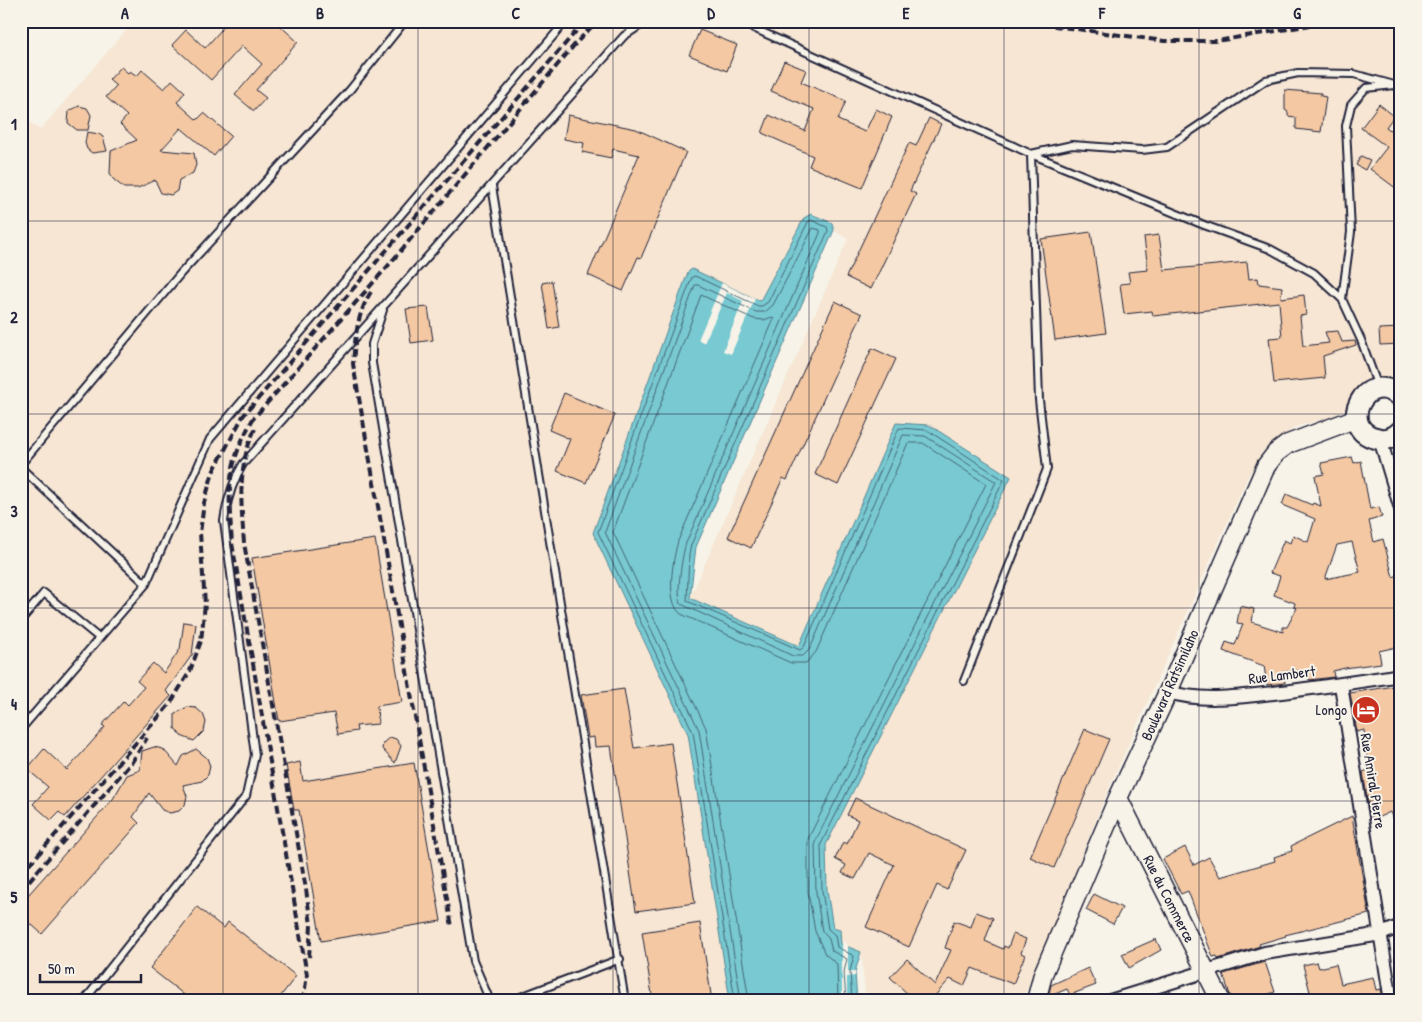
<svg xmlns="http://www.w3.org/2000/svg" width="1422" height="1022" viewBox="0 0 1422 1022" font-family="'Patrick Hand',sans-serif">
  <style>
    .built { fill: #f6e6d3 }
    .water { fill: #78c9d1; stroke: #568695 }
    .pier { fill: #f7f3e8 }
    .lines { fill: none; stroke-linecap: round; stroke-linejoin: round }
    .shore { stroke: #446577; stroke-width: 1 }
    .building { fill: #f3c8a2; stroke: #22223b; fill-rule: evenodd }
    .lane-casing { stroke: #22223b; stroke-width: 10 }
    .street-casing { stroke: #22223b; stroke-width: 16 }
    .secondary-casing { stroke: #22223b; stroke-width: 21 }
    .primary-casing { stroke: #22223b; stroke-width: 24 }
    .lane { stroke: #f7f3e8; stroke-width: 6 }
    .street { stroke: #f7f3e8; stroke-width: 12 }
    .secondary { stroke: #f7f3e8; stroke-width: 18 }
    .primary { stroke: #f7f3e8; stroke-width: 20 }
    .rail { stroke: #22223b; stroke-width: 4; stroke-dasharray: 8 4; stroke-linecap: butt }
    .grid { fill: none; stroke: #22223b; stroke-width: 1; stroke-opacity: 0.55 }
    .labels { text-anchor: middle; stroke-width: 4; stroke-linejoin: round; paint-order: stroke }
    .street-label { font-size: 15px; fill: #22223b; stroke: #f7f3e8 }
    .poi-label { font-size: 15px; fill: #22223b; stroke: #f7f3e8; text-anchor: end }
    .neatline { fill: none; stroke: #22223b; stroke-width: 2 }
    .grid-label { font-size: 16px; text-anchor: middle; font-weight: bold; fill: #22223b }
  </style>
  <rect width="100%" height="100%" fill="#f7f3e8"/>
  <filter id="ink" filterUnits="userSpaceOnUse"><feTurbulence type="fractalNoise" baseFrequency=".02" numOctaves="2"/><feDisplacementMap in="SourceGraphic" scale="10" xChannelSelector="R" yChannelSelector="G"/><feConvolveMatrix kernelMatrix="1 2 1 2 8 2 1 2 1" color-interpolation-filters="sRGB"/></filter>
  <g filter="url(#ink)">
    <path class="built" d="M 134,21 L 1401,21 L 1401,378 L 1398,374 L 1357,391 L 1353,404 L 1343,411 L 1327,418 L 1295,427 L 1264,450 L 1247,478 L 1109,788 L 1022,1001 L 866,1001 L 861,952 L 841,944 L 833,928 L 827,890 L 826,845 L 1011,477 L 896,423 L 799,646 L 690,598 L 848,239 L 810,216 L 769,304 L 593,533 L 688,734 L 730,1001 L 21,1001 L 21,115 L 40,130 Z"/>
    <path class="water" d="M 811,214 L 832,223 L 834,230 L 696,547 L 690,598 L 799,646 L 896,423 L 929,425 L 1011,477 L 826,845 L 827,890 L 833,928 L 840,930 L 841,944 L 861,952 L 855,972 L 857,1001 L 730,1001 L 688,734 L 593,533 L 688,272 L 692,269 L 760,301 L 804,218 Z"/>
    <path class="pier" d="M 722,283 L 755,299 L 731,354 L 723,351 L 743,301 L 727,293 L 704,343 L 698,340 Z
      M 842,938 L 843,942 L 848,944 L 848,971 L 855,972 L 855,976 L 847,977 L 847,1001 L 842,1001 Z"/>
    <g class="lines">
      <path class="shore" d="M 735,1001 L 693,732 L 598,532 L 692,277 L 695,276 L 758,306 L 762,306 L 768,302 L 808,222 L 811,220 L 827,227 L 828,231 L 691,545 L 689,555 L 687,601 L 800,650 L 804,647 L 899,428 L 927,430 L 1004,480 L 821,844 L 822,891 L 828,929 L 835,935 L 837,947 L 854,956 L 850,971 L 852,1001
        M 741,1001 L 699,730 L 605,532 L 695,285 L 698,285 L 756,312 L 765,312 L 773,305 L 813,228 L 820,230 L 820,233 L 686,543 C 682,556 676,593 681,604 L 793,656 L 803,656 L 810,649 L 903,435 L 925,436 L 996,482 L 815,842 L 816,892 L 822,931 L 829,939 L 832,951 L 847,959 L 844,972 L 846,1001
        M 749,1001 L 706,728 L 613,532 L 701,295 L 754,319 L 764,320 L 772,317 L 774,319 L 678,541 C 673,559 665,602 681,614 L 791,663 L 806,663 L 816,652 L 908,443 L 923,443 L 986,484 L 808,839 L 808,892 L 815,931 L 825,954 L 837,964 L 838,1001"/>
    </g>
    <path class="building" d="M 229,21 L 275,21 L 298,42 L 256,90 L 266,98 L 254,111 L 235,95 L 262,64 L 242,46 L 211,80 L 172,45 L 186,30 L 205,48 Z
      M 700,30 L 737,45 L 727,71 L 689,55 Z
      M 784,61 L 806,70 L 801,82 L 846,101 L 838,120 L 865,132 L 876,109 L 892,117 L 862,188 L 809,166 L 813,156 L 762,133 L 769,115 L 805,131 L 814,109 L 771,91 Z
      M 121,67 L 128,73 L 130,71 L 137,76 L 142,70 L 164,89 L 172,80 L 185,92 L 177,102 L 197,120 L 204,113 L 231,136 L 214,156 L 181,128 L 161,150 L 194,153 L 196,165 L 193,173 L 179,180 L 177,191 L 171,195 L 161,193 L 155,180 L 138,188 L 124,188 L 113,179 L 110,173 L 111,151 L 137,140 L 120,124 L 127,116 L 106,97 L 116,86 L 109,80 Z
      M 1285,90 L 1321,93 L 1321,96 L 1326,97 L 1321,132 L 1296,129 L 1296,119 L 1295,117 L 1288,116 L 1288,112 L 1285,110 Z
      M 1379,104 L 1394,116 L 1386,127 L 1401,138 L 1401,192 L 1370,169 L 1387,147 L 1361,128 Z
      M 79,106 L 87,108 L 91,115 L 88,130 L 77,130 L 68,123 L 69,111 Z
      M 568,115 L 636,129 L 686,152 L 641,258 L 638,257 L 623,291 L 588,275 L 639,155 L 613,149 L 611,158 L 582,152 L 584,143 L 564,139 Z
      M 929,118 L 941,124 L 910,191 L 916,194 L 871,289 L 846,277 L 909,143 L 916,146 Z
      M 87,132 L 99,134 L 103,137 L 107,151 L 92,153 L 87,149 L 85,143 Z
      M 1361,156 L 1370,160 L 1365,170 L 1356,165 Z
      M 1091,232 L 1106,333 L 1055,340 L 1041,239 Z
      M 1159,235 L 1164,270 L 1247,262 L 1249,279 L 1258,278 L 1259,284 L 1282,287 L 1281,298 L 1304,295 L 1306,315 L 1300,316 L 1303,346 L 1329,343 L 1325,332 L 1338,331 L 1342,342 L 1355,341 L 1356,345 L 1323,356 L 1325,378 L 1274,383 L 1269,338 L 1282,337 L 1279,302 L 1153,316 L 1152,311 L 1124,314 L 1120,284 L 1130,283 L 1128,272 L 1148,270 L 1144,237 Z
      M 552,281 L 559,327 L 549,329 L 542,283 Z
      M 835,301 L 862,314 L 787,480 L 783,478 L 751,548 L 728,537 Z
      M 428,307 L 433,340 L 411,343 L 406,309 Z
      M 1401,328 L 1401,344 L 1380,345 L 1379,329 Z
      M 872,348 L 896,359 L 838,485 L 815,474 Z
      M 564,393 L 615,415 L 586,483 L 557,471 L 570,439 L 549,430 Z
      M 1352,457 L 1354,463 L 1361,461 L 1370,509 L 1379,507 L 1382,517 L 1369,521 L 1374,542 L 1383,539 L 1393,577 L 1398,575 L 1401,588 L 1401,646 L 1379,651 L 1381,663 L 1345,668 L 1333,671 L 1334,677 L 1309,680 L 1308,670 L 1283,672 L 1285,683 L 1267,685 L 1264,666 L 1223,651 L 1226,642 L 1235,645 L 1243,624 L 1237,623 L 1240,606 L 1254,609 L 1252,622 L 1283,632 L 1283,627 L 1287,627 L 1297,608 L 1294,607 L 1295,603 L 1274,595 L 1280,576 L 1270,573 L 1284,540 L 1290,543 L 1293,535 L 1308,542 L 1315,519 L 1282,505 L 1286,494 L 1312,505 L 1313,503 L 1321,506 L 1315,476 L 1324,474 L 1321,463 ZM 1352,542 L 1360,572 L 1325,579 L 1337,545 Z
      M 375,539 L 402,702 L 377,706 L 378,724 L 356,726 L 357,731 L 338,734 L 334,713 L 279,721 L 252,558 Z
      M 184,622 L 196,624 L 192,655 L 166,691 L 171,696 L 65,817 L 59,812 L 51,820 L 33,804 L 48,787 L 27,769 L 44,749 L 67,770 L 105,727 L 102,725 L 124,701 L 128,705 L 144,687 L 137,681 L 153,663 L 164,673 L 180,649 Z
      M 1401,685 L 1401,837 L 1400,837 L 1390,812 L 1373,820 L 1369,810 L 1363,772 L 1368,770 L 1364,730 L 1357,732 L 1350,693 Z
      M 624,689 L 634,748 L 671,743 L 695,903 L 636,911 L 611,746 L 595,747 L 594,737 L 588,738 L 581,695 Z
      M 187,707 L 196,708 L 203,714 L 206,722 L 204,731 L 194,741 L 181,736 L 175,728 L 175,714 Z
      M 1085,729 L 1109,739 L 1054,868 L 1030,857 Z
      M 390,737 L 396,739 L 401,746 L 395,763 L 382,749 L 383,743 Z
      M 154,747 L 163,749 L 178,766 L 183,756 L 196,749 L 207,758 L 210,766 L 208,775 L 202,781 L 183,785 L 187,796 L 185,805 L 179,811 L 170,813 L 162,810 L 149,793 L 133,817 L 139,823 L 42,934 L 21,915 L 21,903 L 113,799 L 127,775 L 140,770 L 142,751 Z
      M 300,762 L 303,781 L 414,763 L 441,921 L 321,941 L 299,810 L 294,810 L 286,765 Z
      M 855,798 L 966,850 L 947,890 L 937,885 L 909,947 L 866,927 L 894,865 L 869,853 L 855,879 L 842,873 L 846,865 L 835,859 L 843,842 L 847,844 L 858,820 L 847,815 Z
      M 1352,816 L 1369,914 L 1285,935 L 1286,936 L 1259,944 L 1260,946 L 1218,959 L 1217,956 L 1213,957 L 1188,891 L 1181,894 L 1163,859 L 1185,847 L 1194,865 L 1209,857 L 1220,877 L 1275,861 L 1274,857 L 1292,851 L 1291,846 Z
      M 1094,894 L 1122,908 L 1113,924 L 1086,910 Z
      M 197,907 L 224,928 L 228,922 L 296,976 L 277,1001 L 192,1001 L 150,968 Z
      M 976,912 L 993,918 L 985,941 L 1003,949 L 1004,946 L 1008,948 L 1013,934 L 1026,939 L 1021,953 L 1025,955 L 1013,984 L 972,968 L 964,986 L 950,979 L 930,1001 L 915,1001 L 890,977 L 907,959 L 935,985 L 951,950 L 945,948 L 954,921 L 971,927 Z
      M 700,923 L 712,1001 L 653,1001 L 642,932 Z
      M 1156,939 L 1161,950 L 1129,968 L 1122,954 Z
      M 1265,962 L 1275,992 L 1247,1001 L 1232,1001 L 1223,974 Z
      M 1317,962 L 1319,968 L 1336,964 L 1341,984 L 1373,977 L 1376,990 L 1381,989 L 1383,1001 L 1290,1001 L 1290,997 L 1310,992 L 1303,965 Z
      M 1088,968 L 1096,985 L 1070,995 L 1067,989 L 1048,997 L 1051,985 Z"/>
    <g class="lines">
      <defs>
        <path id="lane" d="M 738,21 L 1031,154 L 1204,225 L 1270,249 L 1314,273 L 1342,299 L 1361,340 L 1378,387
          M 492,186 L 625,1001
          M 1342,299 L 1351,232 L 1346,126 L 1351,105 L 1366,88 L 1394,85 L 1401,89
          M 383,310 L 372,344 L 372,363 L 473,961 L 490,1001
          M 21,464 L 181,273 L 349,91 L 405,21
          M 21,468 L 146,584
          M 21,620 L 44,593 L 99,638
          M 964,681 L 1047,469 L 1039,400 L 1031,154 L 1072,145 L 1142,150 L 1167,147 L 1266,80 L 1298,73 L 1354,74 L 1394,85
          M 21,729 L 146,584 L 210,439 L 566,21
          M 84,1001 L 246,796 L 255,755 L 224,521 C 227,500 232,482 243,464 L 624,36 L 647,21
          M 510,1001 L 620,959"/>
        <path id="street" d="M 1380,439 L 1401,509
          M 1341,685 L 1391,1001
          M 1168,692 C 1205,703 1244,696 1282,692 C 1322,687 1361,681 1401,675
          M 1110,1001 L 1265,953 L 1381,934 L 1401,926"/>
        <path id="secondary" d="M 1118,798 L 1221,1001
          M 1036,1001 L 1043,974 L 1118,798 L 1168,692 L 1266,466 L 1276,453 L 1288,444 L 1357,418"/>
        <path id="primary" d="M 1401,397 C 1365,366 1336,429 1376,438 C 1385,441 1394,438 1401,431"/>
      </defs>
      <use href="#lane" class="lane-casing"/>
      <use href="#street" class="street-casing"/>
      <use href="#secondary" class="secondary-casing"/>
      <use href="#primary" class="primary-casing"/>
      <use href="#lane" class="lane"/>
      <use href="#street" class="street"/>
      <use href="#secondary" class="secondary"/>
      <use href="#primary" class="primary"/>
      <path class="rail" d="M 1018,21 L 1164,41 L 1217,41 L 1334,21
        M 1108,21 L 1164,21
        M 371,292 C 357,313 355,339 353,364 L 452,927
        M 255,429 C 237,466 241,503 244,543 L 306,889 L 311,925 L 309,958
        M 21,874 L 170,704 L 190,671 L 201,641 L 205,604 L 200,533 L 204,503 L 213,472 L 243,416 L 585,21
        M 21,890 L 132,762 L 147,738
        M 303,1001 L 307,975 L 232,543 C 228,491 226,466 253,419 L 387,267 L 576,43 L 597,21"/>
    </g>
  </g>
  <path class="grid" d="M 223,21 L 223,1001M 418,21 L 418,1001M 613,21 L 613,1001M 809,21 L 809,1001M 1004,21 L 1004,1001M 1199,21 L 1199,1001M 21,221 L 1401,221M 21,414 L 1401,414M 21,608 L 1401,608M 21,801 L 1401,801"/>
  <defs>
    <symbol id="hotel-disc" viewBox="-11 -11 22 22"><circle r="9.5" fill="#c8321e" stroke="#f7f3e8"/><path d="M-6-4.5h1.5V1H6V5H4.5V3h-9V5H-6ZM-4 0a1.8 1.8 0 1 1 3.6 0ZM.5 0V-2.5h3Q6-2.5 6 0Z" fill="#fff"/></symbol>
  </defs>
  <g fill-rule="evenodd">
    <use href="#hotel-disc" x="1350" y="694" width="32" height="32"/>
  </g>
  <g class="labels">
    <g class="street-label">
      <text transform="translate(1282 675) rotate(-7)" y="5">Rue Lambert</text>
      <text transform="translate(1170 685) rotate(-66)" y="5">Boulevard Ratsimilaho</text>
      <text transform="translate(1373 781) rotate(81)" y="5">Rue Amiral Pierre</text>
      <text transform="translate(1169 899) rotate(63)" y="5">Rue du Commerce</text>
    </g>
    <g class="poi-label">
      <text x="1347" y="715">Longo</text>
    </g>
  </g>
  <rect width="1422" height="1022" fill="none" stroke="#f7f3e8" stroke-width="55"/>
  <path d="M40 974v8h101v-8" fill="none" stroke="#22223b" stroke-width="2.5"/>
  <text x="48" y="974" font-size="15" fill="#22223b" stroke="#f7f3e8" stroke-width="4" paint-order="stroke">50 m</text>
  <rect x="28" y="28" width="1366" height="966" class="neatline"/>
  <g class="grid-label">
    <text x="125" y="19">A</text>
    <text x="320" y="19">B</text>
    <text x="516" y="19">C</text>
    <text x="711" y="19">D</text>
    <text x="906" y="19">E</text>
    <text x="1102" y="19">F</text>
    <text x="1297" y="19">G</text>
    <text x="14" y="130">1</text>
    <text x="14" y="323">2</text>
    <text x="14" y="517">3</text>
    <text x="14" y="710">4</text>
    <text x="14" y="903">5</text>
  </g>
</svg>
